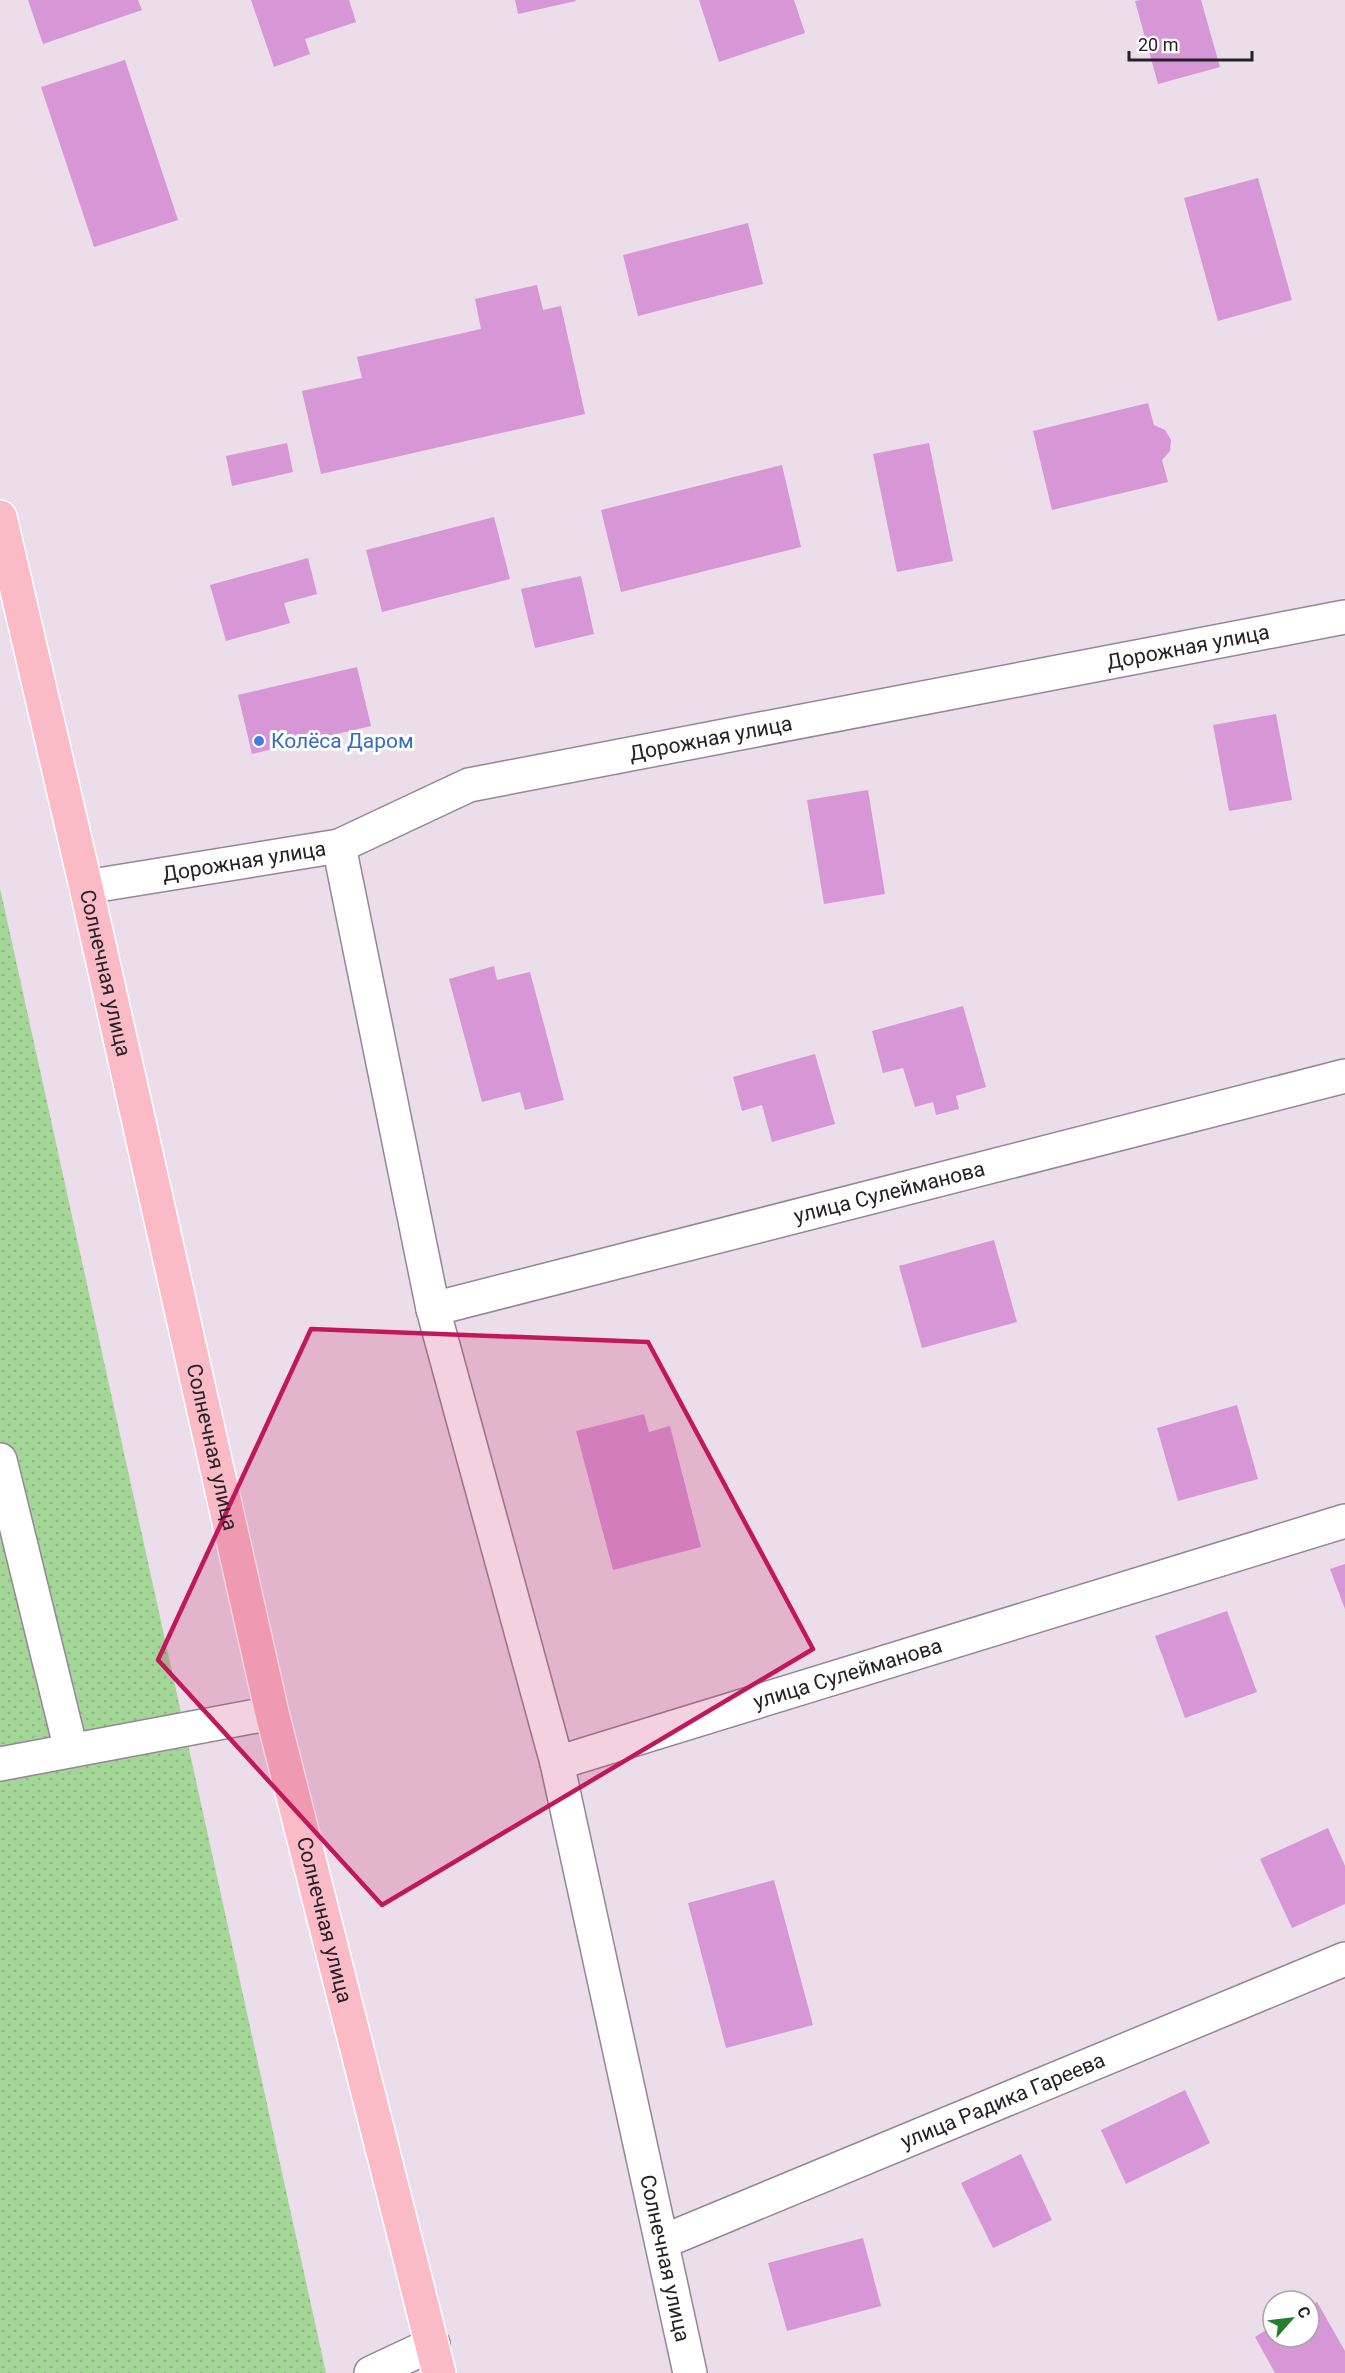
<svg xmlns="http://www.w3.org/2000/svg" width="1345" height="2373" viewBox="0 0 1345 2373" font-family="Roboto,sans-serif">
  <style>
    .garden { fill: url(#garden-dots) }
    .building { fill: #d796d6 }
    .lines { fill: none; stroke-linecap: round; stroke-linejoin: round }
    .minor-casing { stroke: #948794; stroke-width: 36 }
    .major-casing { stroke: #fff; stroke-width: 36 }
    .minor { stroke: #fff; stroke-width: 33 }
    .major { stroke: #fabbc7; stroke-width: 33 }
    .marked { fill: #c2185b; fill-opacity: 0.2; stroke: #c2185b; stroke-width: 4.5; stroke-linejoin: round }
    .shop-dot { fill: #3f7fe0; stroke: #fff; stroke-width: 2 }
    .labels { text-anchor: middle; stroke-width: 6; stroke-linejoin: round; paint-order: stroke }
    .street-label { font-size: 21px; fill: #262126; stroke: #fff }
    .shop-label { font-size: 21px; fill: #366cbe; stroke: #fff; text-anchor: start }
  </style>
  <defs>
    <pattern id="garden-dots" width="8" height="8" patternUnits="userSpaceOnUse" patternTransform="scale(1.5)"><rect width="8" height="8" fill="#a4d698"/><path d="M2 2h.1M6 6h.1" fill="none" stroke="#8db783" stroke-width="1.8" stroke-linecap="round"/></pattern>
  </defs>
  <rect width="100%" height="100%" fill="#ebddea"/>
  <path class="garden" d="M 0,888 L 326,2373 L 0,2373 Z"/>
  <path class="building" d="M 28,0 L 138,0 L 142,10 L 43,44 Z
    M 251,0 L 349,0 L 356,22 L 305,39 L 310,54 L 274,67 Z
    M 515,0 L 575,0 L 576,1 L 518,14 Z
    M 699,0 L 794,0 L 805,33 L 719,62 Z
    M 1141,0 L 1201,0 L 1220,67 L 1158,84 L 1135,1 Z
    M 125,60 L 178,220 L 94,247 L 41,87 Z
    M 1258,178 L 1292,300 L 1218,321 L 1184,198 Z
    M 748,223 L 763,284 L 638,316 L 623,255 Z
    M 537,285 L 543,310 L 561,306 L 585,414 L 321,474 L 302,391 L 362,378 L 357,357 L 481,329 L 475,299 Z
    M 1148,403 L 1154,425 L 1165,430 L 1171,440 L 1170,451 L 1162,460 L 1168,482 L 1052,510 L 1033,431 Z
    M 287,443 L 293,472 L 232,486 L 226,456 Z
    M 929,443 L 953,561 L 897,572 L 873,454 Z
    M 782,465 L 801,547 L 621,592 L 601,510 Z
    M 494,517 L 510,579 L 382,612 L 366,550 Z
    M 308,558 L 317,594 L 284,603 L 290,623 L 226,641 L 210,585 Z
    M 581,576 L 594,634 L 535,648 L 521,589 Z
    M 357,667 L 371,726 L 252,754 L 238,695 Z
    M 1276,714 L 1292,800 L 1229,811 L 1213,725 Z
    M 868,790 L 885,894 L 824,904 L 807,800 Z
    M 494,966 L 497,980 L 530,972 L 564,1100 L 525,1110 L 520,1092 L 482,1102 L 449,979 Z
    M 963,1006 L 986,1087 L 956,1096 L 959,1109 L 936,1115 L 933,1102 L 915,1107 L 903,1068 L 883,1073 L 872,1031 Z
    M 815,1054 L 835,1124 L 772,1142 L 762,1105 L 742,1111 L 733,1077 Z
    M 994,1240 L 1017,1322 L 922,1348 L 899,1266 Z
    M 1237,1405 L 1258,1479 L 1178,1501 L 1157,1428 Z
    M 644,1414 L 649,1432 L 670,1426 L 701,1547 L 613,1570 L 576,1431 Z
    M 1345,1564 L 1345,1609 L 1330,1569 Z
    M 1227,1611 L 1257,1692 L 1185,1718 L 1155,1636 Z
    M 1328,1828 L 1345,1866 L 1345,1904 L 1292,1928 L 1260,1859 Z
    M 774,1880 L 813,2025 L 726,2048 L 688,1903 Z
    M 1185,2090 L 1210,2143 L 1126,2184 L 1101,2130 Z
    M 1021,2154 L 1052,2220 L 993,2248 L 961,2183 Z
    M 863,2238 L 881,2306 L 787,2331 L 768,2263 Z
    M 1317,2302 L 1345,2351 L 1345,2373 L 1275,2373 L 1255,2337 L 1273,2326 L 1273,2337 L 1309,2337 L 1309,2306 Z"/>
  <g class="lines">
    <defs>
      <g id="minor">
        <path id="s1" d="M 339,846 L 433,1309 L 557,1763 L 690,2373"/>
        <path id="s2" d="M 86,887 L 339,846 L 469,785 L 1345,617"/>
        <path id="s3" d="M 433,1309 L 1345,1076"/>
        <path d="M 0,1460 L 71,1750"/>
        <path id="s4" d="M 557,1763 L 1345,1521"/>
        <path d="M 0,1764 L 272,1713"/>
        <path id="s5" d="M 662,2242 L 1345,1959"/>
        <path d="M 371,2373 L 433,2344"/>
      </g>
      <g id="major">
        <path id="s6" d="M 0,517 L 86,887 L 272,1713 L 439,2373"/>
      </g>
    </defs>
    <use href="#minor" class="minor-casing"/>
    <use href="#major" class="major-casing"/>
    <use href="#minor" class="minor"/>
    <use href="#major" class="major"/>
  </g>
  <path class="marked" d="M 311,1329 L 648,1342 L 813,1649 L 382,1905 L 158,1660 Z"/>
  <circle class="shop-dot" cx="259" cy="741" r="6"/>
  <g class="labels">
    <g class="street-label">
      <text dy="7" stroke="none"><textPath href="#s2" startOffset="1132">Дорожная улица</textPath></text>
      <text dy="7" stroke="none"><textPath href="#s2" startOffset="646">Дорожная улица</textPath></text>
      <text dy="7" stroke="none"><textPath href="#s2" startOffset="160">Дорожная улица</textPath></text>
      <text dy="7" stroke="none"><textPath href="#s6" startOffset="468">Солнечная улица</textPath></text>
      <text dy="7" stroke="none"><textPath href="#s3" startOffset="471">улица Сулейманова</textPath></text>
      <text dy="7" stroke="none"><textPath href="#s6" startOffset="954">Солнечная улица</textPath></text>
      <text dy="7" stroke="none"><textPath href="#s4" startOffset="304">улица Сулейманова</textPath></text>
      <text dy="7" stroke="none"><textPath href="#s6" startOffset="1440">Солнечная улица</textPath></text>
      <text dy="7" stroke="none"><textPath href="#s5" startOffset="369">улица Радика Гареева</textPath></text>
      <text dy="7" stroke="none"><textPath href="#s1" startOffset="1450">Солнечная улица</textPath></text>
    </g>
    <g class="shop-label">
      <text x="271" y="748">Колёса Даром</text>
    </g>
  </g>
  <g transform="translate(1291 2319) rotate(62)"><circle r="28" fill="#ffffff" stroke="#a8a6a8" stroke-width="1.5"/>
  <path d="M0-4.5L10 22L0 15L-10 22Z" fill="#237e2e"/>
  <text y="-9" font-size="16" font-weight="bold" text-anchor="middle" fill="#262126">С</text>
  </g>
  <path d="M1129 51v9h123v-9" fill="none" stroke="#262126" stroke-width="3"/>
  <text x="1138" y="51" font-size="18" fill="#262126" stroke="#ffffff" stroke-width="4.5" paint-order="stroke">20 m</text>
</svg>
